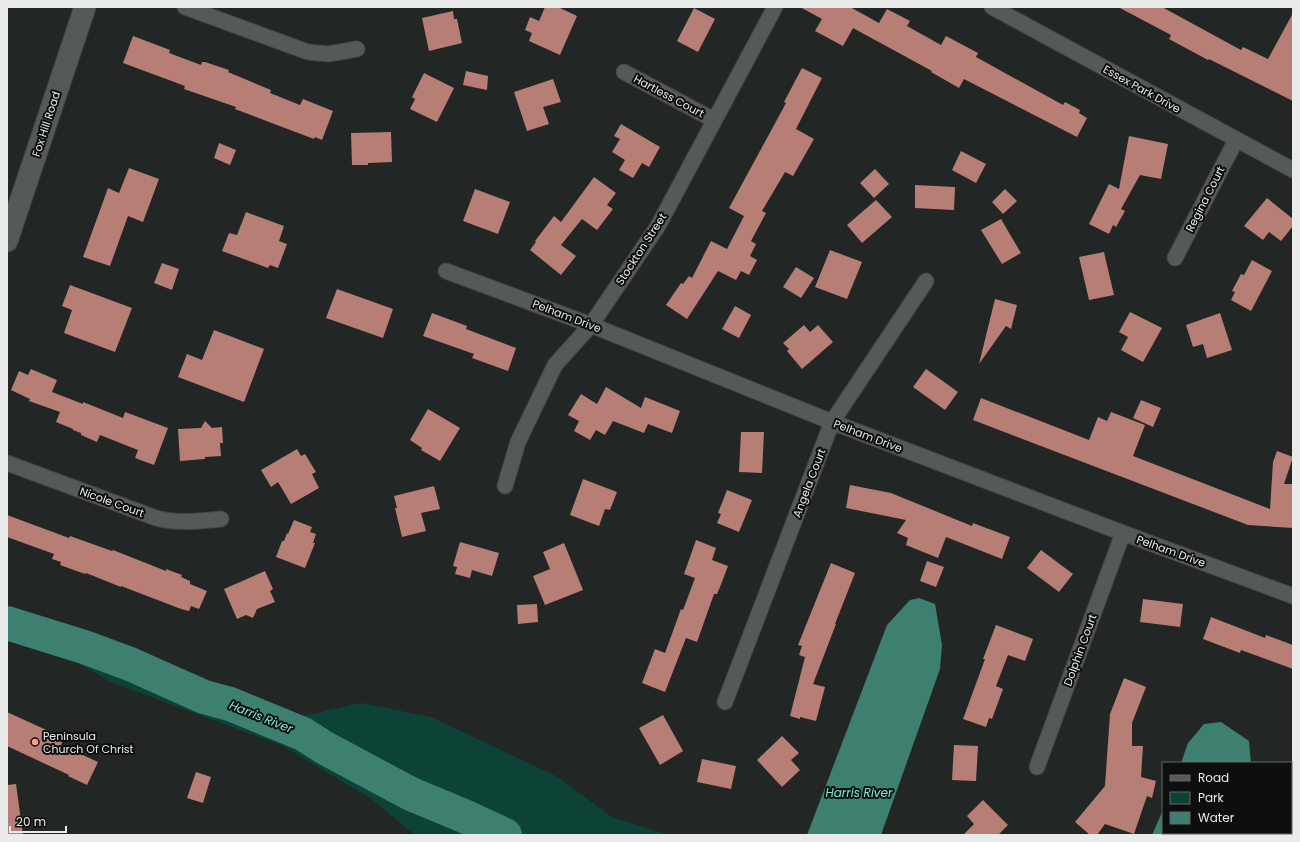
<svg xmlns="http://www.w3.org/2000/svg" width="1300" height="842" viewBox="0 0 1300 842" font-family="Poppins,sans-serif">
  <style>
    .green { fill: #0d4237 }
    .water { fill: #3e8070 }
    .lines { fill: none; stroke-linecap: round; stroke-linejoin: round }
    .river { stroke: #3e8070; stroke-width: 34 }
    .building { fill: #b77e75 }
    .street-casing { stroke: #404443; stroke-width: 17 }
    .secondary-casing { stroke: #404443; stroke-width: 23 }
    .street { stroke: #545a58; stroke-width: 15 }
    .secondary { stroke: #545a58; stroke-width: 21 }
    .poi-dot { fill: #f59d8f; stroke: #0d0f0e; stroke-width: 1.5 }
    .labels { text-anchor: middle; stroke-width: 4; stroke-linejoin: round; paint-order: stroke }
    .street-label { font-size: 11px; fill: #e8ebea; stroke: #0d0f0e }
    .poi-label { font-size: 11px; fill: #e8ebea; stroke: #0d0f0e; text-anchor: start }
    .water-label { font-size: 12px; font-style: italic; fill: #83e8ce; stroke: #0d0f0e }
  </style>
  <rect width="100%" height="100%" fill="#222625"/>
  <path class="green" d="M 7,610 L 102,635 L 298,717 L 361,703 L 431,717 L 558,777 L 612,817 L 669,835 L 415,835 L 370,798 L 283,746 L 111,682 L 38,640 L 7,630 Z"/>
  <path class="water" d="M 919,598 L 935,604 L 942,645 L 940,669 L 881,835 L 807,835 L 887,625 L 910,600 Z
    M 1221,722 L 1249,741 L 1251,763 L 1181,763 L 1188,743 L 1204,724 Z
    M 1163,810 L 1163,833 L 1226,833 L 1225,835 L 1152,835 Z"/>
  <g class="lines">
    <path class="river" d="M 7,623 L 84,647 L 130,664 L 204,697 L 230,704 L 303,734 L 325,748 L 411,794 L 464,816 L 505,835"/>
  </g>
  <path class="building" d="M 545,7 L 558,7 L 577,16 L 560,55 L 529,41 L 532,33 L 525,30 L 530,17 L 539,21 Z
    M 800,7 L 850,7 L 879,23 L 887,9 L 910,21 L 907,26 L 941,45 L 946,36 L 978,53 L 976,57 L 1063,105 L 1065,102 L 1080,110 L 1079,113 L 1087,118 L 1077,137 L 964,79 L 959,88 L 931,72 L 932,71 L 853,28 L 843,46 L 815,31 L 822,19 Z
    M 1118,7 L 1162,7 L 1241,50 L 1243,47 L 1268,59 L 1293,13 L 1293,101 L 1209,59 L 1208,60 L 1169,39 L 1171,35 Z
    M 694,8 L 715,19 L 698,52 L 677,41 Z
    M 453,11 L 454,19 L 457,19 L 462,43 L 429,51 L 422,18 Z
    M 133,36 L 170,50 L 169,53 L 201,65 L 202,62 L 205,62 L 229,70 L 228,72 L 271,90 L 270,93 L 300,105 L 303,99 L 333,111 L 322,140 L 315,137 L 314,139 L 269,122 L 235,109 L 236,107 L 184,89 L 185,86 L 123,63 Z
    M 802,68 L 822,78 L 796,129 L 814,139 L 793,176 L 785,172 L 762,211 L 766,213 L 751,241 L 756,244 L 750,256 L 757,260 L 749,275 L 741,271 L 736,280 L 718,271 L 687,319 L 666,305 L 681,283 L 683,284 L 689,276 L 692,278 L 711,241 L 727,249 L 744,216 L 729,208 L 786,103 L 784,102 Z
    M 466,71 L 488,76 L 487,90 L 463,85 Z
    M 424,73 L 454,88 L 437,122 L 410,109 L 415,99 L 412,97 Z
    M 553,79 L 561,102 L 543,107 L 549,124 L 527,131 L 514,92 Z
    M 621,124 L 660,147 L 649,167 L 642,163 L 633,178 L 619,170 L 625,160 L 612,152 L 620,139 L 614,136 Z
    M 391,132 L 392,162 L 368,163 L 368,165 L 352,165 L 351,133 Z
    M 1129,136 L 1168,144 L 1161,179 L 1140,175 L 1121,209 L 1125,211 L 1116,227 L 1113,225 L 1109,234 L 1089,224 L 1109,184 L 1119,189 Z
    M 219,143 L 236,150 L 230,165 L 214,158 Z
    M 961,151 L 986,164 L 976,183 L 952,170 Z
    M 129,168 L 159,179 L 143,222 L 128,216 L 110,266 L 83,257 L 108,188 L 119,193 Z
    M 875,169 L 889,184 L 874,198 L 860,183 Z
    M 594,177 L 616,193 L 607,205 L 613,209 L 597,230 L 582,219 L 561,245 L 576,256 L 561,275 L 530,250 L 536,242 L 535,241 L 554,216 L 561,222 Z
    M 915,185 L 955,187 L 954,210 L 915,208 Z
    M 475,189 L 510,202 L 498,234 L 463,221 Z
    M 1005,189 L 1017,201 L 1003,214 L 992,202 Z
    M 1267,198 L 1293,219 L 1293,226 L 1281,241 L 1269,232 L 1263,240 L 1244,226 Z
    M 876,200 L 892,217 L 862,243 L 847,225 Z
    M 246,212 L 284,226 L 279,241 L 287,244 L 278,268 L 270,265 L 268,268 L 222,251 L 229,233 L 237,235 Z
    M 1001,219 L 1021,253 L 1002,264 L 981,230 Z
    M 830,250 L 862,262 L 847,299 L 815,287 Z
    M 1104,252 L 1114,295 L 1089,300 L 1079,257 Z
    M 1252,260 L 1272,271 L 1251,311 L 1231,300 L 1235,292 L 1232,291 L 1241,274 L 1244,275 Z
    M 162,263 L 179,269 L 172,290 L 154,283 Z
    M 796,267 L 814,278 L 801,298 L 783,287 Z
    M 70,285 L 132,308 L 115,352 L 64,333 L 72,310 L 62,306 Z
    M 337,289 L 393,309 L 383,338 L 326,318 Z
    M 995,299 L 1017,305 L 1011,329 L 1006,326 L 979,364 Z
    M 735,306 L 751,315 L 739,338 L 722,329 Z
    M 1130,312 L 1162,328 L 1143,362 L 1121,350 L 1128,337 L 1119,332 Z
    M 432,313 L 467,326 L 466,329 L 516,348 L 508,371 L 472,358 L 474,354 L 423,336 Z
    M 1220,313 L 1232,350 L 1207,358 L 1203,344 L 1193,347 L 1186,325 Z
    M 804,325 L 810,332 L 818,325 L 833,342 L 802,369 L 787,351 L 789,349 L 783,343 Z
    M 214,330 L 264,349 L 244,402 L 178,377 L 187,354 L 202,360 Z
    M 31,369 L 57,380 L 52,392 L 83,404 L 83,402 L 123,418 L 125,412 L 168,428 L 154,465 L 135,458 L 138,450 L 100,435 L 97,442 L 81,435 L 81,433 L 73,430 L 73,429 L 56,422 L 60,412 L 29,401 L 30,399 L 11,390 L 19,371 L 28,375 Z
    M 926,369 L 958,392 L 945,410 L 913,387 Z
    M 606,387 L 641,408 L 645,397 L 680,411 L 672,433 L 648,424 L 644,433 L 613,421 L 605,435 L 596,430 L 590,440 L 574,431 L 579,421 L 568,415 L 581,394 L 597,404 Z
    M 981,398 L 1089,440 L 1098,417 L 1107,421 L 1111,412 L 1145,425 L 1133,456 L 1270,509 L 1273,462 L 1277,451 L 1293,457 L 1284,484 L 1293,484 L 1293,528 L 1248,525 L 973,420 Z
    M 1141,400 L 1161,408 L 1153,427 L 1133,418 Z
    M 428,409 L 460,428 L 440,461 L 421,450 L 422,448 L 410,440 Z
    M 205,421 L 212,428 L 222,427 L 223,443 L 220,443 L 221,456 L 205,457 L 205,459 L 180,461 L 178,429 L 201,428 Z
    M 741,432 L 764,432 L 762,473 L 739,472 Z
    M 297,449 L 301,456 L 305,454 L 316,472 L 312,474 L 319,488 L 291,504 L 278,482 L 271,487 L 261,470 Z
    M 583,479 L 617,492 L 610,510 L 605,509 L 599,526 L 570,515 Z
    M 850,485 L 891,493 L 972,526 L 973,523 L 1010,537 L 1002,559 L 946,537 L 938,558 L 906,545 L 908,538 L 897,533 L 906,520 L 846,508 Z
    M 434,486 L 440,509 L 421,513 L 426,531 L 402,537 L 395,508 L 397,508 L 394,496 Z
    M 727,490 L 752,500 L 739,532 L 717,523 L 721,514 L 718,513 Z
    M 7,515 L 69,538 L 70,536 L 112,551 L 113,550 L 166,571 L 166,569 L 182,575 L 181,577 L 190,581 L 190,584 L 207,591 L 199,609 L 191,606 L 189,611 L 181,609 L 121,586 L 121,587 L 86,573 L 85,574 L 60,565 L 61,562 L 52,559 L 54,554 L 7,537 Z
    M 294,520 L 312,527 L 310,532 L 316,534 L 313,543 L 315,543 L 305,568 L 276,557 L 282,541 L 284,541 L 287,533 L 288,534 Z
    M 696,540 L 716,548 L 712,560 L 728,566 L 720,587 L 717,594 L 714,594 L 697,642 L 686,638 L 665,692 L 642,683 L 655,649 L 665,653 L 681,609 L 683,610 L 695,578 L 684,574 Z
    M 460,542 L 499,553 L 492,576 L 472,570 L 470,578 L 455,574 L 457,567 L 453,566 Z
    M 564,543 L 583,590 L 545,605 L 533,576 L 550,569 L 543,552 Z
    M 1041,550 L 1073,574 L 1059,592 L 1027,568 Z
    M 927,561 L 944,567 L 936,587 L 920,581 Z
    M 831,563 L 855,573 L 835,624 L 836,624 L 813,684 L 825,687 L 816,721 L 800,717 L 800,719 L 790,716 L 805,657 L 799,655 L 802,646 L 798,645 Z
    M 265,571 L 273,589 L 270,591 L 275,602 L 257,609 L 253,618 L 246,615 L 237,619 L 224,589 Z
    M 1143,599 L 1183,604 L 1180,627 L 1140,622 Z
    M 537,604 L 538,622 L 518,624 L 517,605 Z
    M 1211,617 L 1265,638 L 1266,635 L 1293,645 L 1293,669 L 1241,650 L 1240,653 L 1203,639 Z
    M 996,625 L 1033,639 L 1025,661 L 1008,655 L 996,686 L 1003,689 L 992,719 L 989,718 L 986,727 L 963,719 L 985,659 L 983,659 Z
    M 1124,678 L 1146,687 L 1132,723 L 1132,746 L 1143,746 L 1141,777 L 1156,781 L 1152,798 L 1147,796 L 1134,834 L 1105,824 L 1097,835 L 1090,835 L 1075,822 L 1105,786 L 1110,714 Z
    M 7,712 L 64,738 L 61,745 L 98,762 L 87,785 L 68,776 L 69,775 L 7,746 Z
    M 663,715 L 683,751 L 660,765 L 639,728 Z
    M 782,736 L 799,753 L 791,760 L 800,770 L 782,787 L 757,760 Z
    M 954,745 L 978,746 L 976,781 L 952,780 Z
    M 702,759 L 736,766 L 731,789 L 697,782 Z
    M 196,772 L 211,777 L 203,803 L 187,798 Z
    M 16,784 L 23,835 L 7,835 L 7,785 Z
    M 983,800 L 1008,825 L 998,835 L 963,835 L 974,824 L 967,816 Z"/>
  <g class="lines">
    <defs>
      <path id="street" d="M 185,7 L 308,52 L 328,54 L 357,49
        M 992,7 L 1293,170
        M 624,72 L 714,120
        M 1175,258 L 1236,140
        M 446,271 L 591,325 L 832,422 L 1123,533 L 1293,596
        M 7,463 L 156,518 C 178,524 199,521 221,519
        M 505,486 L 518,442 L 555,365 L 591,325 L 658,226 L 775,7
        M 725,702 L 832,422 L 926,281
        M 1037,767 L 1123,533"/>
      <path id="secondary" d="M 7,241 L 85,7"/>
    </defs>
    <use href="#street" class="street-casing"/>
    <use href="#secondary" class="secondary-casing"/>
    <use href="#street" class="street"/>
    <use href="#secondary" class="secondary"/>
  </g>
  <circle class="poi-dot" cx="35" cy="742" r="4"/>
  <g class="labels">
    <g class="street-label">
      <text transform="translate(1142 89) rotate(29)" y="4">Essex Park Drive</text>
      <text transform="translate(669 96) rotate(28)" y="4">Hartless Court</text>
      <text transform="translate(46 124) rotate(-72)" y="4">Fox Hill Road</text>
      <text transform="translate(1205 199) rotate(-63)" y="4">Regina Court</text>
      <text transform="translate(641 249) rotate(-57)" y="4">Stockton Street</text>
      <text transform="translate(567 316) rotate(21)" y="4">Pelham Drive</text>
      <text transform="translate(868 436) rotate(21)" y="4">Pelham Drive</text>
      <text transform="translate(809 483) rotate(-69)" y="4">Angela Court</text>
      <text transform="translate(112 502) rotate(20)" y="4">Nicole Court</text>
      <text transform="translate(1171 551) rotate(20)" y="4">Pelham Drive</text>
      <text transform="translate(1080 650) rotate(-70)" y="4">Dolphin Court</text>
    </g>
    <g class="poi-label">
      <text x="43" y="740">Peninsula<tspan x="43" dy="13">Church Of Christ</tspan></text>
    </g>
    <g class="water-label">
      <text transform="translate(261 717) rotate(22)" y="4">Harris River</text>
      <text x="859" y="797">Harris River</text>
    </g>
  </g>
  <rect width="1300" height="842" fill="none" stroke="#e8ebea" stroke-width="16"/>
  <rect x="1162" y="762" width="130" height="72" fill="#0d0f0e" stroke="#656766"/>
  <rect x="1170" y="775" width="20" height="6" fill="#545a58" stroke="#656766"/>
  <text x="1198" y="782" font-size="12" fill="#e8ebea">Road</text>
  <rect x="1170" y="792" width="20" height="12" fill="#0d4237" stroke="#656766"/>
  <text x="1198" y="802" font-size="12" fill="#e8ebea">Park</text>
  <rect x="1170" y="812" width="20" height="12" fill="#3e8070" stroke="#656766"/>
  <text x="1198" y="822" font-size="12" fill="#e8ebea">Water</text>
  <path d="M10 826v6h56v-6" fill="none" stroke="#e8ebea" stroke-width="2"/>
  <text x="16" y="826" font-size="12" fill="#e8ebea" stroke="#0d0f0e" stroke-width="3" paint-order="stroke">20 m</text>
</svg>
